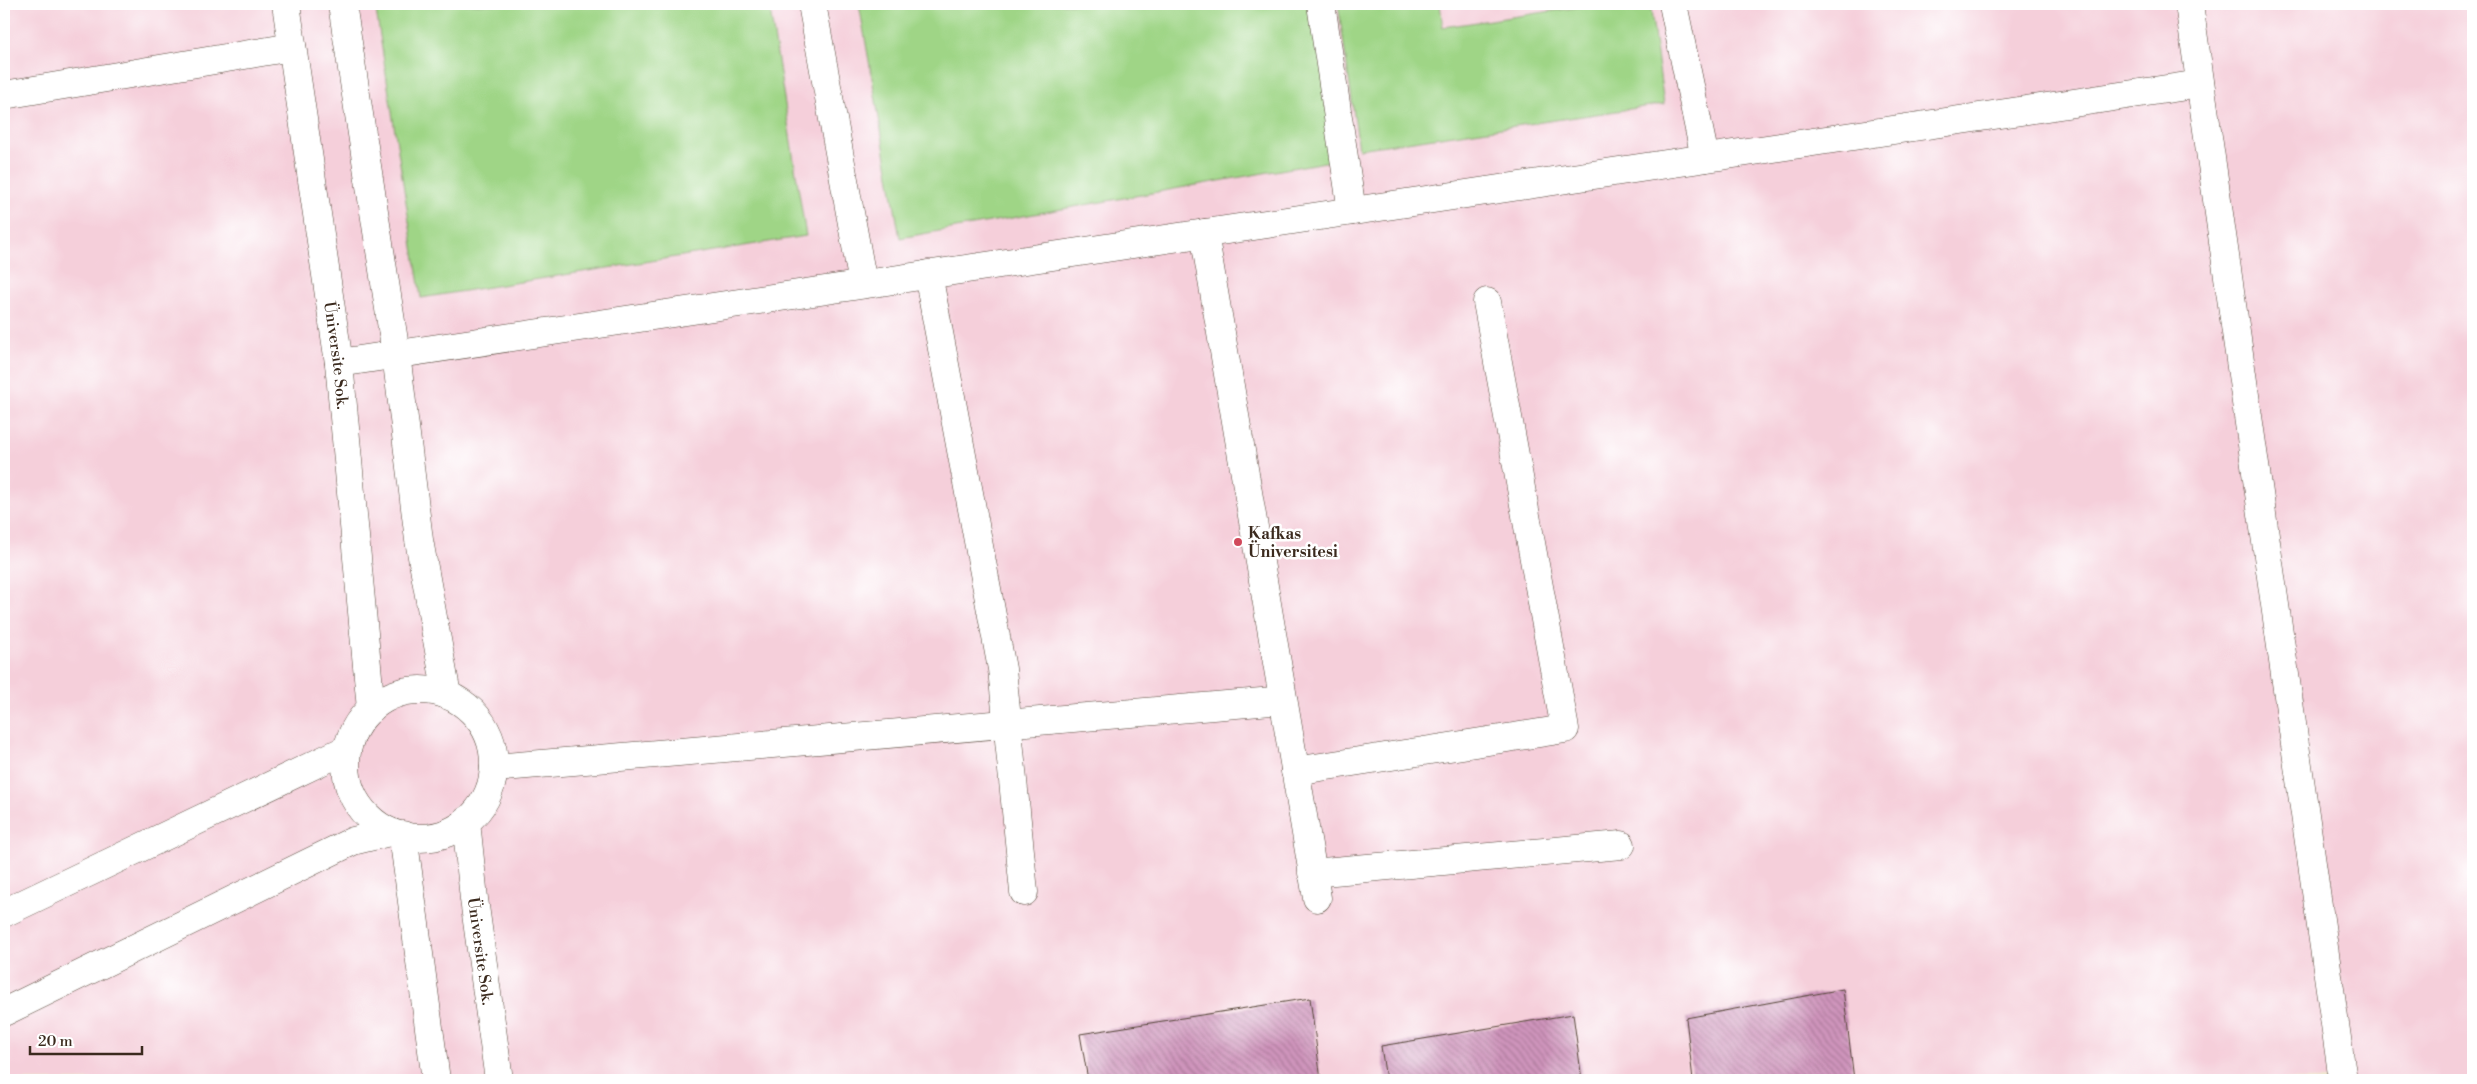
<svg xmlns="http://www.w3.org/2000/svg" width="2477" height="1084" viewBox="0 0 2477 1084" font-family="'Libre Bodoni',serif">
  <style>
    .built { fill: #f5cfda }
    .green { fill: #9fd586; stroke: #6d8052 }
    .building { fill: url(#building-back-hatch) }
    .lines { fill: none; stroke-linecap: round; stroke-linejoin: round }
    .minor-casing { stroke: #564739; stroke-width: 29 }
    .minor { stroke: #fff; stroke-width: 28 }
    .poi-dot { fill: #d1495b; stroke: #fff; stroke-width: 2 }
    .labels { text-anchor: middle; stroke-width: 5; stroke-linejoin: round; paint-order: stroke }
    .street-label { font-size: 16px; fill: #3b2a1e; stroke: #fff }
    .poi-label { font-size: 16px; font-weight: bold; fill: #3b2a1e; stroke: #fff; text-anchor: start }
  </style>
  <defs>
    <pattern id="building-back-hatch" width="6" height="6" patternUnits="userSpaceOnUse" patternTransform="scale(1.25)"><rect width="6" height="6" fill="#cf94bc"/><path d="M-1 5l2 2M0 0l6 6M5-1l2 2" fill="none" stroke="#a97998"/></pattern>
  </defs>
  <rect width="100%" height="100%" fill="#fff"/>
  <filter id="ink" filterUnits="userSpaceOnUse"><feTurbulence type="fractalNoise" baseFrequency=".02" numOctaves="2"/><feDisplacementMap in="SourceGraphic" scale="10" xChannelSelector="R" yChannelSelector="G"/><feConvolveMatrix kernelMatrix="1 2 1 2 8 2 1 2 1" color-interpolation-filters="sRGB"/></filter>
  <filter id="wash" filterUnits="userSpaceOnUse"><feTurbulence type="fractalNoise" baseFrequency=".0096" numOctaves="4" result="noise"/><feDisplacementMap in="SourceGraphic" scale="20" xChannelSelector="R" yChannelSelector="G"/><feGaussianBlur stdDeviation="1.12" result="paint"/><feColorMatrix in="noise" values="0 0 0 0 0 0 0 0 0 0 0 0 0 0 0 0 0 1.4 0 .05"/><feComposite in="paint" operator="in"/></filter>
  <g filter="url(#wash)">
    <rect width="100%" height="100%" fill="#f0e9d0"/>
    <path class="built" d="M 4,4 L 2473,4 L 2473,1080 L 4,1080 Z"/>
    <path class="green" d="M 375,4 L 769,4 L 806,236 L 421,298 Z
      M 859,4 L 1315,4 L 1342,159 L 900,238 Z
      M 1338,4 L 1440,4 L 1443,27 L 1600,4 L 1650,4 L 1664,104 L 1359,149 Z"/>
    <g id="blocks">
      <path class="building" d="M 1843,989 L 1854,1080 L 1693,1080 L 1686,1018 Z
        M 1310,998 L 1321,1080 L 1088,1080 L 1080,1034 Z
        M 1573,1014 L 1582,1080 L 1386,1080 L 1381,1046 Z"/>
    </g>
  </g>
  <g filter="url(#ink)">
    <use href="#blocks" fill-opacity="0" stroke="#564739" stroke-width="1"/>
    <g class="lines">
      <defs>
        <g id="minor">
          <path id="s1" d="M 286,4 L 339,363 L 371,709"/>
          <path d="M 342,4 L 396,354 L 419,540 L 447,695"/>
          <path d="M 812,4 L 863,284"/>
          <path d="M 1321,4 L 1352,211"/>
          <path d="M 1673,4 L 1705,158"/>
          <path d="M 2189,4 L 2343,1080"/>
          <path d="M 4,95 L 292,47"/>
          <path d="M 1204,233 L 1317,898"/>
          <path d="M 928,274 L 1002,669 L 1024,892"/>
          <path d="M 339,363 L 2200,84"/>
          <circle cx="420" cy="764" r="74"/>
          <path d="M 494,768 L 1283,700"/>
          <path d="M 1295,771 L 1565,729 L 1487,302"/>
          <path id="s2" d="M 466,821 L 474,899 L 499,1080"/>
          <path d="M 403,835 L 436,1080"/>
          <path d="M 1312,873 L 1621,845"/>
          <path d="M 4,913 L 347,749"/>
          <path d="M 4,1012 L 353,841 L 390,832"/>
        </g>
      </defs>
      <use href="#minor" class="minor-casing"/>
      <use href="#minor" class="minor"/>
    </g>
  </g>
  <circle class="poi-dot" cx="1238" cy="542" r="5"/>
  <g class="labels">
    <g class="street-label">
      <text dy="6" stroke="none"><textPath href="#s1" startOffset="355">Üniversite Sok.</textPath></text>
      <text dy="6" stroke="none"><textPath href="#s2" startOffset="131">Üniversite Sok.</textPath></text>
    </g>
    <g class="poi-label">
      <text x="1248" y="539">Kafkas<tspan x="1248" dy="18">Üniversitesi</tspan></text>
    </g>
  </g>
  <rect width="2477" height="1084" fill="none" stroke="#fff" stroke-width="20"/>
  <path d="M30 1046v8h112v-8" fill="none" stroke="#3b2a1e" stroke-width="2.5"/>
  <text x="38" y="1046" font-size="15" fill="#3b2a1e" stroke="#ffffff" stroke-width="4" paint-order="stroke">20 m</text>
</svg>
